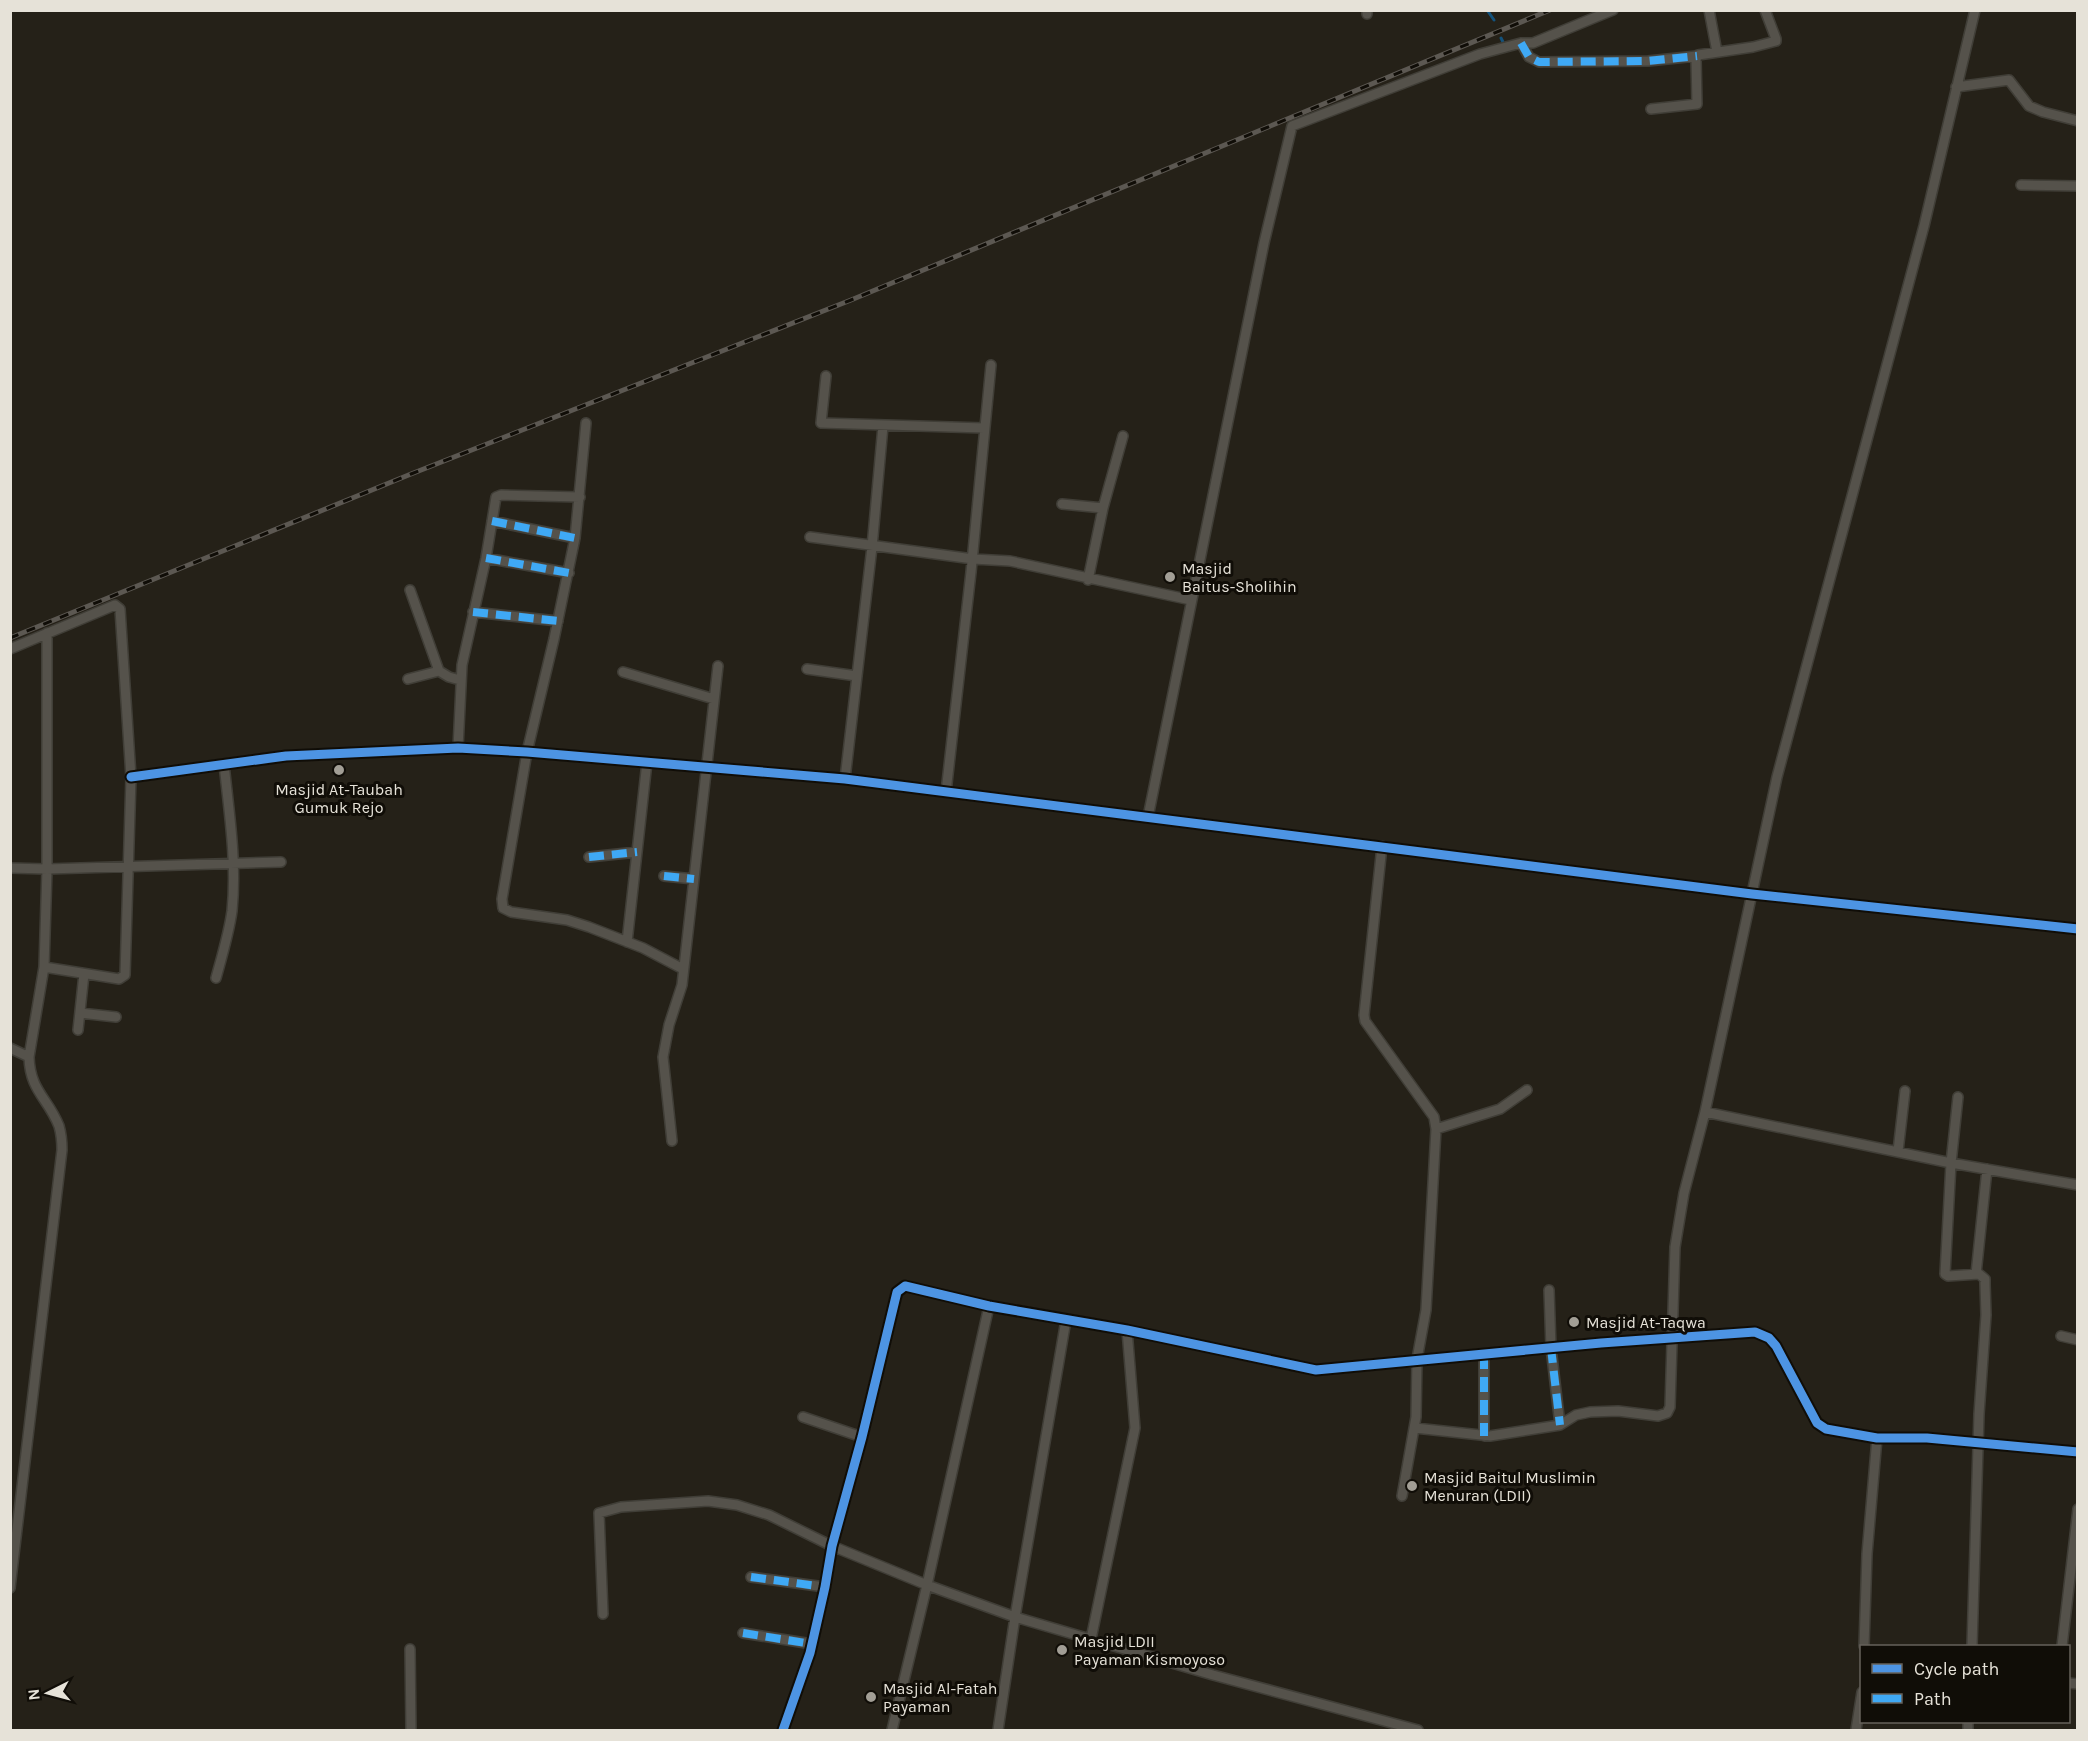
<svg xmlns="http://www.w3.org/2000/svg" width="2088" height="1741" viewBox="0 0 2088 1741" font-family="Karla,sans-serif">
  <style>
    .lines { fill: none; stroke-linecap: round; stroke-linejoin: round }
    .stream { stroke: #13527c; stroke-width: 3 }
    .street-casing { stroke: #403e37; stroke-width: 12 }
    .street { stroke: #55524b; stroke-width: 9 }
    .rail-casing { stroke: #5c5852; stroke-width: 5 }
    .rail { stroke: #100d07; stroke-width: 3; stroke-dasharray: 9; stroke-linecap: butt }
    .quiet { stroke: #3fa9f5; stroke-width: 8; stroke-dasharray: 15 8; stroke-linecap: butt }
    .cycleway-casing { stroke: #100d07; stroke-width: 13 }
    .cycleway { stroke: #4d94e3; stroke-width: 9 }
    .poi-dot { fill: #a29e95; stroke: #100d07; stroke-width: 2 }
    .labels { text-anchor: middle; stroke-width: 6; stroke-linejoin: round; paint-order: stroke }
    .poi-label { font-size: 16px; fill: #e6e2d8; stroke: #100d07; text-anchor: start }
  </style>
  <rect width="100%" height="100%" fill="#252118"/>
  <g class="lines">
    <path class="stream" d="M 1487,10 L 1494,20
      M 1501,38 L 1503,42"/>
    <defs>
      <path id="street" d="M 1367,10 L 1367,14
        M 1709,10 L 1717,52
        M 1521,43 L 1529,57 L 1539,62 L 1648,61 L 1697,56
        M 1956,87 L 2009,80 L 2029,106 L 2043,112 L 2078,121
        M 1651,109 L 1697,104 L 1696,59 L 1698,55 L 1753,47 L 1776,41 L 1776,39 L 1765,10
        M 2021,185 L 2078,186
        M 826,376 L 821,423 L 984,428
        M 586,423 L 575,538 L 554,639 L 527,752 L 502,899 L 503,908 L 511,912 L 567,920 L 589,927 L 643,948 L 683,969
        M 1062,504 L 1103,508
        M 492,521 L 575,538
        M 810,537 L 973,559 L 1010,561 L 1191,600
        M 486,558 L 569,573
        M 1088,580 L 1103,508 L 1123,436
        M 410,590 L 439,671 L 449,677 L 460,680
        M 473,612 L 558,621
        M 10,649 L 115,605 L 120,609 L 131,777 L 125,975 L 119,979 L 44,967
        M 807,669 L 857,676
        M 623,672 L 714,699
        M 408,679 L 439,671
        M 458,748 L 462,665 L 486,558 L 496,497 L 501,495 L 580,497
        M 131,777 L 286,756 L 458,748 L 527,752 L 845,779 L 1752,894 L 2078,929
        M 845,779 L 872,547 L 883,426
        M 946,792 L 971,572 L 991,365
        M 1148,817 L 1264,243 L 1292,126 L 1480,54 L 1521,43 L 1533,43 L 1613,10
        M 1382,846 L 1364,1015 L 1365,1021 L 1434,1117 L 1436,1129
        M 589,857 L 637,852
        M 10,868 L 47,869 L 281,862
        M 664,876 L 694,879
        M 627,942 L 647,762
        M 216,978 C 222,956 229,933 232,911 C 237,862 229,812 224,764
        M 80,1013 L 116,1017
        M 78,1030 L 84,974
        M 10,1048 L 29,1057 C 30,1091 48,1098 59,1126 C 61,1133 62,1142 62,1150 L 10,1588
        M 29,1057 L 44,967 L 47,869 L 47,633
        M 1958,1097 L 1951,1163 L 1945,1274 L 1948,1276 L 1979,1274 L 1985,1279 L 1985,1284 L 1986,1315 L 1979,1414 L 1972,1646
        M 1705,1112 L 1951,1163 L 2078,1185
        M 672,1141 L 663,1057 L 669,1025 L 682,985 L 718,666
        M 1898,1151 L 1905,1091
        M 1976,1274 L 1987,1169
        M 1549,1290 L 1551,1348 L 1560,1425
        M 2061,1336 L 2078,1340
        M 1484,1354 L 1484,1436
        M 803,1417 L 862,1437
        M 1415,1428 L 1490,1436 L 1560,1425 L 1576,1415 L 1590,1412 L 1618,1411 L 1658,1416 L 1667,1413 L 1670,1407 L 1675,1247 L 1684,1193 L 1705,1112 L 1777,777 L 1924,226 L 1975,10
        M 1402,1496 L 1416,1417 L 1417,1359 L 1426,1310 L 1436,1129 L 1500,1109 L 1527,1090
        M 751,1577 L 825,1587
        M 603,1614 L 599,1513 L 621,1507 L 708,1501 L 737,1505 L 769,1515 L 832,1546 L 927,1585 L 1015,1617 L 1213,1675 L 1418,1730
        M 743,1633 L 812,1644
        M 1091,1639 L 1135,1428 L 1127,1330
        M 1864,1646 L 1867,1554 L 1877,1438
        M 2062,1646 L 2078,1509
        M 410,1649 L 411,1730
        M 2068,1683 L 2078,1684
        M 783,1730 L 810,1653 L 825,1587 L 832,1546 L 862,1437 L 897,1292 L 905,1286 L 989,1306 L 1127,1330 L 1316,1370 L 1601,1343 L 1755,1332 L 1769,1338 L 1776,1346 L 1817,1423 L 1826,1429 L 1877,1438 L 1927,1438 L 2078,1452
        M 892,1730 L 927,1585 L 989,1306
        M 998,1730 L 1015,1617 L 1066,1320
        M 1856,1730 L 1862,1692
        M 1968,1730 L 1968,1722"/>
    </defs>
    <use href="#street" class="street-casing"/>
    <use href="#street" class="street"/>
    <defs>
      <path id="rail" d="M 10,638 L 411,474 L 851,300 L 1550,10"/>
    </defs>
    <use href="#rail" class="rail-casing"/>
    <use href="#rail" class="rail"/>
    <path class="quiet" d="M 1521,43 L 1529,57 L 1539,62 L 1648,61 L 1697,56
      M 492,521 L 575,538
      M 486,558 L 569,573
      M 473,612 L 558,621
      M 589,857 L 637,852
      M 664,876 L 694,879
      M 1551,1348 L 1560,1425
      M 1484,1354 L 1484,1436
      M 751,1577 L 825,1587
      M 743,1633 L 812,1644"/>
    <defs>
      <path id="cycleway" d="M 131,777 L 286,756 L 458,748 L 527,752 L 845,779 L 1752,894 L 2078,929
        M 783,1730 L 810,1653 L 825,1587 L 832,1546 L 862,1437 L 897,1292 L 905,1286 L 989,1306 L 1127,1330 L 1316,1370 L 1601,1343 L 1755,1332 L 1769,1338 L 1776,1346 L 1817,1423 L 1826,1429 L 1877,1438 L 1927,1438 L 2078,1452"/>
    </defs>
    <use href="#cycleway" class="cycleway-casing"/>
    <use href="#cycleway" class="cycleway"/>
  </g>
  <g class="poi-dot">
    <circle cx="1170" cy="577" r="6"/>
    <circle cx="339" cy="770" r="6"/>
    <circle cx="1574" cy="1322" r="6"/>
    <circle cx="1412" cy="1486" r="6"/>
    <circle cx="1062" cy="1650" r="6"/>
    <circle cx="871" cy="1697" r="6"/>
  </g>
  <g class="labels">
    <g class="poi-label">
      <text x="1182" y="574">Masjid<tspan x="1182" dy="18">Baitus-Sholihin</tspan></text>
      <text x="339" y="795" text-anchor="middle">Masjid At-Taubah<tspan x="339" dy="18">Gumuk Rejo</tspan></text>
      <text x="1586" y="1328">Masjid At-Taqwa</text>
      <text x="1424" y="1483">Masjid Baitul Muslimin<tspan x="1424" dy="18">Menuran (LDII)</tspan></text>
      <text x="1074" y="1647">Masjid LDII<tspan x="1074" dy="18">Payaman Kismoyoso</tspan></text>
      <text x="883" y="1694">Masjid Al-Fatah<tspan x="883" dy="18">Payaman</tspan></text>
    </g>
  </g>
  <rect width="2088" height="1741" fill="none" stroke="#e6e2d8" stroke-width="24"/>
  <rect x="1860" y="1645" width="210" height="78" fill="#100d07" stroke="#66625b" stroke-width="1.5"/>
  <rect x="1872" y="1664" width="30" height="9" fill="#4d94e3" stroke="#66625b" stroke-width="1.5"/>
  <text x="1914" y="1675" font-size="18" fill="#e6e2d8">Cycle path</text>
  <rect x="1872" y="1694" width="30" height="9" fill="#3fa9f5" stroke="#66625b" stroke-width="1.5"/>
  <text x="1914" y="1705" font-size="18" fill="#e6e2d8">Path</text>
  <g transform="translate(48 1693) rotate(264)" stroke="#100d07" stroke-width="4.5" paint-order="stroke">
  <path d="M0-4.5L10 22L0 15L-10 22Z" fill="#e6e2d8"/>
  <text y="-9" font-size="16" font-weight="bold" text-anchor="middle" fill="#e6e2d8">N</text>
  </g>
</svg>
